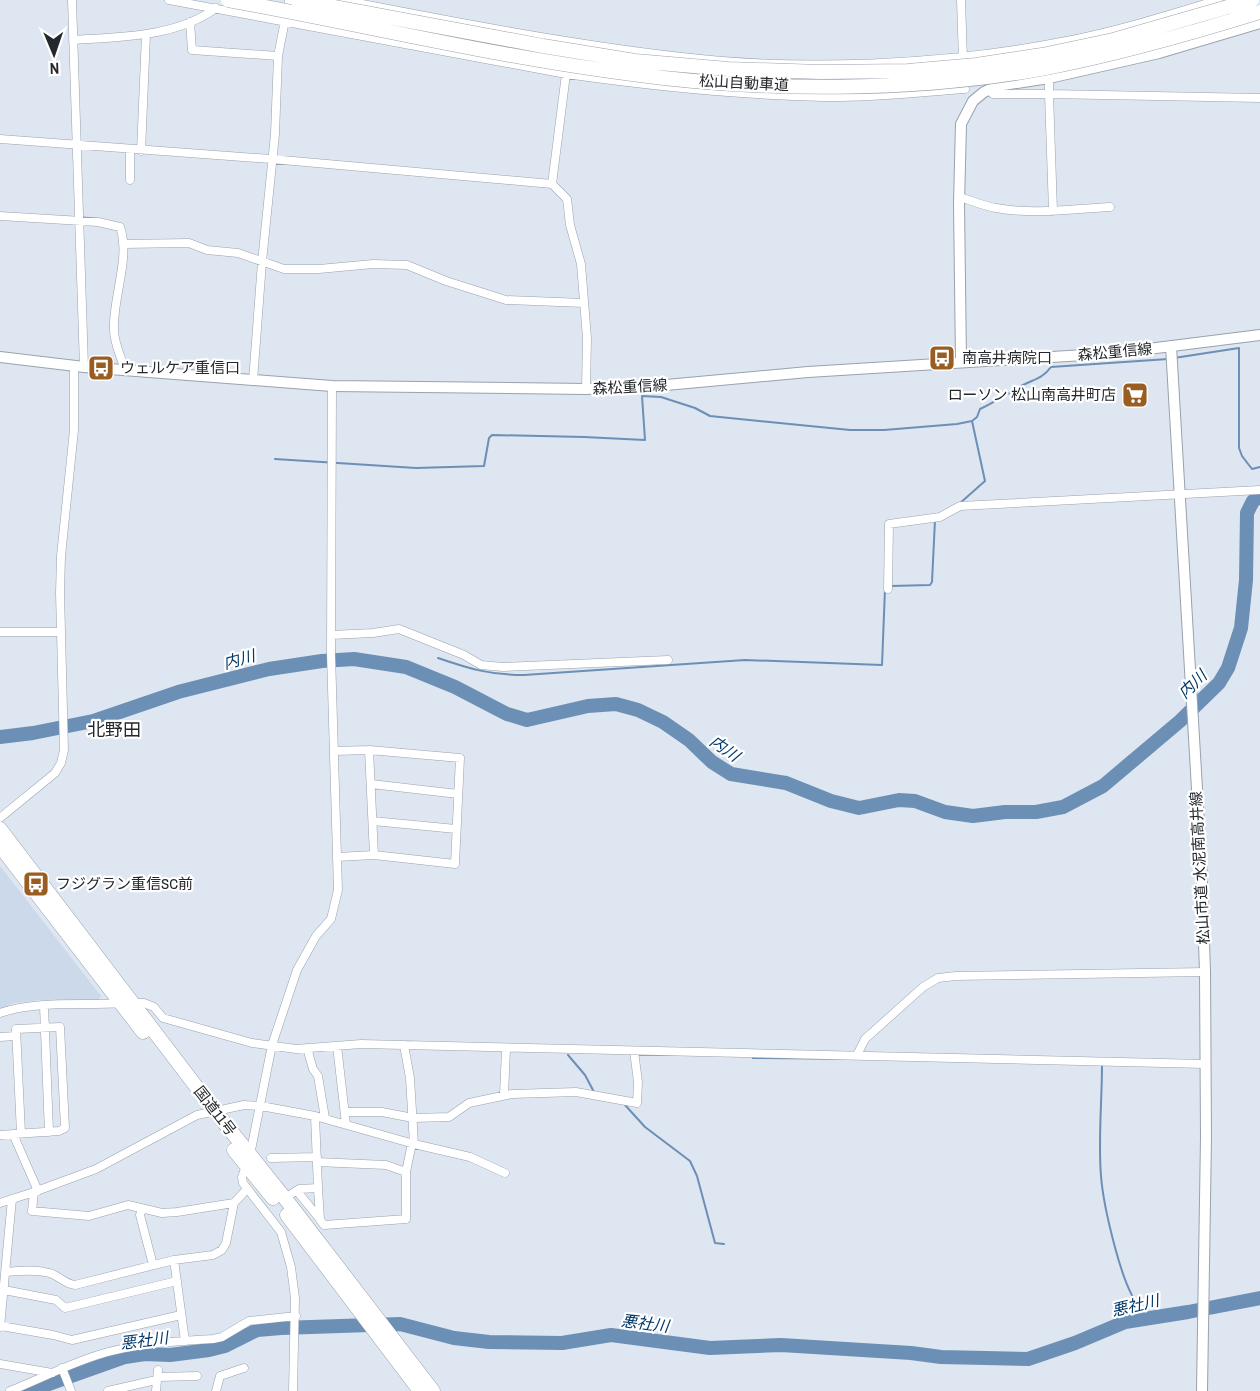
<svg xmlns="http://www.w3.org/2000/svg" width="1260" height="1391" viewBox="0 0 1260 1391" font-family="'Archivo Narrow','Noto Sans JP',sans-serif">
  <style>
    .built { fill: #ccd9ea }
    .water { fill: #6c8fb6 }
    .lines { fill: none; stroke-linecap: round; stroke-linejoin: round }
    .stream { stroke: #6c8fb6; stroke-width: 2 }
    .river { stroke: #6c8fb6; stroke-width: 14 }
    .street-casing { stroke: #9aa2ac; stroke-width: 9 }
    .secondary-casing { stroke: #9aa2ac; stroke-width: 12 }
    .highway-casing { stroke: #9aa2ac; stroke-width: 15 }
    .street { stroke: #fff; stroke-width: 8 }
    .secondary { stroke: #fff; stroke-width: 10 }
    .highway { stroke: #fff; stroke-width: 14 }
    .highway-bridge-casing { stroke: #9aa2ac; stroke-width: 15; stroke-linecap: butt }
    .highway-bridge { stroke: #fff; stroke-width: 14 }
    .labels { text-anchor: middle; stroke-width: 4.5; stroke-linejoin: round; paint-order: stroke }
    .street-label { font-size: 15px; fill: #24272b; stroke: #fff }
    .poi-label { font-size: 15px; fill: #24272b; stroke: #fff; text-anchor: start }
    .water-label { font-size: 16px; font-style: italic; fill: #00396a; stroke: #fff }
    .quarter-label { font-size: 18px; fill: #24272b; stroke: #fff }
  </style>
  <rect width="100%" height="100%" fill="#dde6f1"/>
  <path class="built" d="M 0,866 L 101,996 L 98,1001 L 67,1003 L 40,1000 L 14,1003 L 0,1009 Z"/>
  <path class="water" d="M 752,1057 L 872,1060 L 752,1059 Z"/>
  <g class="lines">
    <path class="stream" d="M 1174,358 L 1239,348 L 1239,448 L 1242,456 L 1252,469 L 1260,467
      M 275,459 L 416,468 L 484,466 L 489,438 L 492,435 L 584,437 L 645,440 L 642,396 L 661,397 L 695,408 L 710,416 L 850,430 L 884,430 L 957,424 L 972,421 L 977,417 L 980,409 C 995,402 1008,393 1023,385 C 1035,379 1043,378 1051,367 L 1168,359
      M 959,504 L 985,481 L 972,421
      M 891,586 L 930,585 L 932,582 L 935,520
      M 438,658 C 470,669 490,675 524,675 L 745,660 L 882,665 L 885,589
      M 568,1055 L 585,1075 L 594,1092
      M 1100,1065 L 1102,1065 C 1102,1102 1098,1140 1101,1176 C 1103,1202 1122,1293 1141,1307
      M 625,1105 L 645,1127 L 690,1161 L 697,1176 L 715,1243 L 724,1244"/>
    <path class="river" d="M 0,737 L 33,733 L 93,721 L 178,692 L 269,669 L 322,661 L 354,659 L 406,667 L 455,687 L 507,714 L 527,720 L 588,706 L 616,704 L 638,710 L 663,722 L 689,740 L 712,762 L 731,774 L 786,783 L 831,801 L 859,808 L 899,800 L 915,801 L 945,812 L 973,816 L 1005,812 L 1036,812 L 1063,807 L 1103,786 L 1180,721 L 1219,683 L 1228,668 L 1241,628 L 1246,580 L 1247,513 L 1253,501 L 1260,497
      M 29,1391 L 125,1357 L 145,1354 L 170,1355 L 209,1350 L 225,1346 L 257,1330 L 281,1328 L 400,1324 L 454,1338 L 489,1342 L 562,1343 L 611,1335 L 710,1348 L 781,1345 L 911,1353 L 941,1357 L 1028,1359 L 1075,1343 L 1125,1322 L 1188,1312 L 1260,1298"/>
    <defs>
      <path id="street" d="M 72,0 L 84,367
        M 169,0 L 566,74 C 651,86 737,95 823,97 C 870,98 918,92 965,89
        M 342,0 C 455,22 568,44 682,57 C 800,71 943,65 1061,42 C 1114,32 1166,16 1218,0
        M 961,0 L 963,60
        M 190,22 L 192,50 L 278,56
        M 73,40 C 120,37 177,37 216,8
        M 1049,78 L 1049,94 L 1260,98
        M 989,90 L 993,94 L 1049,94 L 1053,211
        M 0,139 L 271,159 L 552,184 L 567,199 L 570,225 L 581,264 L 587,338 L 586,389
        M 141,151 L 146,35
        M 130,180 L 130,150
        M 552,184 L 566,74
        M 960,197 C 972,201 984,206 996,208 C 1034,215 1072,209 1110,207
        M 0,216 L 98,222 L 120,227 C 131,257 112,300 114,330 C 114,343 121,357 125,370
        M 123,244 L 189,243 L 207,250 L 238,253 L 284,269 L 319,269 L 373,264 L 407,265 L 446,281 L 506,300 L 584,303
        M 253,381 L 262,262 L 275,134 L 278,56 L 289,0
        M 888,589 L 889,524 L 940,517 L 960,506 L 1260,490
        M 0,632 L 60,632
        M 331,635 L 373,633 L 399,629 L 464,655 L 481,665 L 503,667 L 668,660
        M 369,750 L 374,855
        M 334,751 L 369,750 L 460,758 L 455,864 L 374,855 L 337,857
        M 371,784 L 458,794
        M 0,818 L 55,773 L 61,763 L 64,750 L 60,593 L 61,556 L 74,430 L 74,366
        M 373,821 L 456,829
        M 134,1003 L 144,1003 L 154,1007 L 163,1018 L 252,1043 L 296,1049 L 361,1044 L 404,1045 L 1205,1064
        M 44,1006 L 49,1132
        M 0,1013 C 38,1000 82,1006 122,1003
        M 0,1037 L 16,1036
        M 404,1045 L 410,1078 L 414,1144
        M 337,1046 L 346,1124
        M 307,1048 L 313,1069 L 318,1076 L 325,1118
        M 857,1055 L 865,1039 L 923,987 L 938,978 L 956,976 L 1205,972
        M 504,1095 L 506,1049
        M 345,1112 L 382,1112 L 413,1118 L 449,1117 L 469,1103 L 512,1094 L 576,1092 L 637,1103 L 638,1082 L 634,1051
        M 315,1116 L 318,1188
        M 13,1134 L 38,1191
        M 0,1135 L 59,1131 L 65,1128 L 60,1027 L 16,1029 L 21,1133
        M 271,1158 L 317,1157
        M 317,1162 L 386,1165 L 406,1172
        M 297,1191 L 319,1218
        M 34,1192 L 32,1211 L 89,1216 L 128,1205 L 162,1213 L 177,1212 L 234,1203 L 247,1189
        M 285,1198 L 299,1189 L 318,1188 L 320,1220 L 324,1225 L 406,1219 L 406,1172 L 412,1143
        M 0,1203 L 34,1192 L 96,1169 L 197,1115 L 244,1105 L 261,1106 L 315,1116 L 414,1144 L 470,1157 L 505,1173
        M 142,1209 L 140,1215 L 153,1265
        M 174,1260 L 185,1341
        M 6,1272 C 20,1271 35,1269 49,1273 C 59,1275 64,1284 75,1285 L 174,1260 L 213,1255 L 222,1250 L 226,1243 L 234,1203
        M 4,1290 L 56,1300 L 65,1308 L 177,1281
        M 1,1326 L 53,1335 L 72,1340 L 181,1315
        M 0,1327 L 12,1199
        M 0,1364 L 52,1373
        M 62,1368 L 71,1391
        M 158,1377 L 197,1376
        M 10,1391 C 43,1378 74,1361 108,1352 C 143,1343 178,1341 213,1339 L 222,1337 L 249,1321 L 296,1316
        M 108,1391 L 156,1380
        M 156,1391 L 158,1370
        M 216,1391 L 220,1376 L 244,1368
        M 293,1391 L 295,1298 L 291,1267 L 281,1232 L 243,1183 L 242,1177 L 250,1155 L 272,1045 L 297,970 L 316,936 L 331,919 L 338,890 L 331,654 L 332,386"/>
      <path id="secondary" d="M 1171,346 L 1201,857 L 1205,972 L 1206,1137 L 1202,1391
        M 0,357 L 84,367 L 332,386 L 586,389 L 655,386 L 808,372 L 1116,353 L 1260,335
        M 961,362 L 959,203 L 961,124 L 973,101 L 984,92 L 997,86 L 1049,78 L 1159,53 L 1260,23"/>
      <path id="highway" d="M 0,829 L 211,1106 L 291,1206 L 433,1391
        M 0,846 L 143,1032
        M 234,1150 L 273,1198
        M 287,1215 L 420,1391"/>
    </defs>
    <use href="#street" class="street-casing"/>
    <use href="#secondary" class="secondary-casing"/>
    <use href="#highway" class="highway-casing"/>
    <use href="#street" class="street"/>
    <use href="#secondary" class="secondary"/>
    <use href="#highway" class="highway"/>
    <defs>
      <path id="highway-bridge" d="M 228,0 C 362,24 496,57 632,74 C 761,92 917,92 1046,68 C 1119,54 1189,34 1260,12
        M 297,0 L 543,46 L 635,61 L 728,69 L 821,72 L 908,71 L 976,65 L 1042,55 L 1113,40 L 1252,0"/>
    </defs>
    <use href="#highway-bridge" class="highway-bridge-casing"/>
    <use href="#highway-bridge" class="highway-bridge"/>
  </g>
  <defs>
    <symbol id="bus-square" viewBox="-11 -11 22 22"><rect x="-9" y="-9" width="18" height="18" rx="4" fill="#9a5d21" stroke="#fff"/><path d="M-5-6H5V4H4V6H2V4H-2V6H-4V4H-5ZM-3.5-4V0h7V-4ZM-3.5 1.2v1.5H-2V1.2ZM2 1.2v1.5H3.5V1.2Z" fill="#fff"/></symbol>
    <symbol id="supermarket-square" viewBox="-11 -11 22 22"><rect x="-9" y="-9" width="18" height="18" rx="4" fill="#9a5d21" stroke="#fff"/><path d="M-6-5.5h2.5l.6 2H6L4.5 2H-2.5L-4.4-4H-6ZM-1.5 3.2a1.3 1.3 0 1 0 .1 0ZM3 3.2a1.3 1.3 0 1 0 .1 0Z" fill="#fff"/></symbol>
  </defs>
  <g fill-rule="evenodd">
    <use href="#bus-square" x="927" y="343" width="30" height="30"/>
    <use href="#bus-square" x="86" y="353" width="30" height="30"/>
    <use href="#supermarket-square" x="1120" y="380" width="30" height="30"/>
    <use href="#bus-square" x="21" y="869" width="30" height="30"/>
  </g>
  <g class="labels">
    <g class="street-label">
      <text transform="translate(744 83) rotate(3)" y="5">松山自動車道</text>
      <text transform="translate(1115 352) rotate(-5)" y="5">森松重信線</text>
      <text transform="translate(630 387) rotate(-3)" y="5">森松重信線</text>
      <text transform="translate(1200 868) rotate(-93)" y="5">松山市道 水泥南高井線</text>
      <text transform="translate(215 1111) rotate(52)" y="5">国道11号</text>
    </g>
    <g class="poi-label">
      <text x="962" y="363">南高井病院口</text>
      <text x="120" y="373">ウェルケア重信口</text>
      <text x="1116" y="400" text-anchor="end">ローソン 松山南高井町店</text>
      <text x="56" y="889">フジグラン重信SC前</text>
    </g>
    <g class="water-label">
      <text transform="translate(239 659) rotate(-15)" y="6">内川</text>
      <text transform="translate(1192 684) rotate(-44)" y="6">内川</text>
      <text transform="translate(725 748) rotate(35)" y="6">内川</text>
      <text transform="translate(1135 1305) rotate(-13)" y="6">悪社川</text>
      <text transform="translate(645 1323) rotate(7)" y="6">悪社川</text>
      <text transform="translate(144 1340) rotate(-7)" y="6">悪社川</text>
    </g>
    <g class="quarter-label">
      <text x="114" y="736">北野田</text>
    </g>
  </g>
  <g transform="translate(54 54) rotate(178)" stroke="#ffffff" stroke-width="4.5" paint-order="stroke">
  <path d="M0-4.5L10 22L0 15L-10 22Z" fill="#24272b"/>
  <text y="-9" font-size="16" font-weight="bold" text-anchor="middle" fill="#24272b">N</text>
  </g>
</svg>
